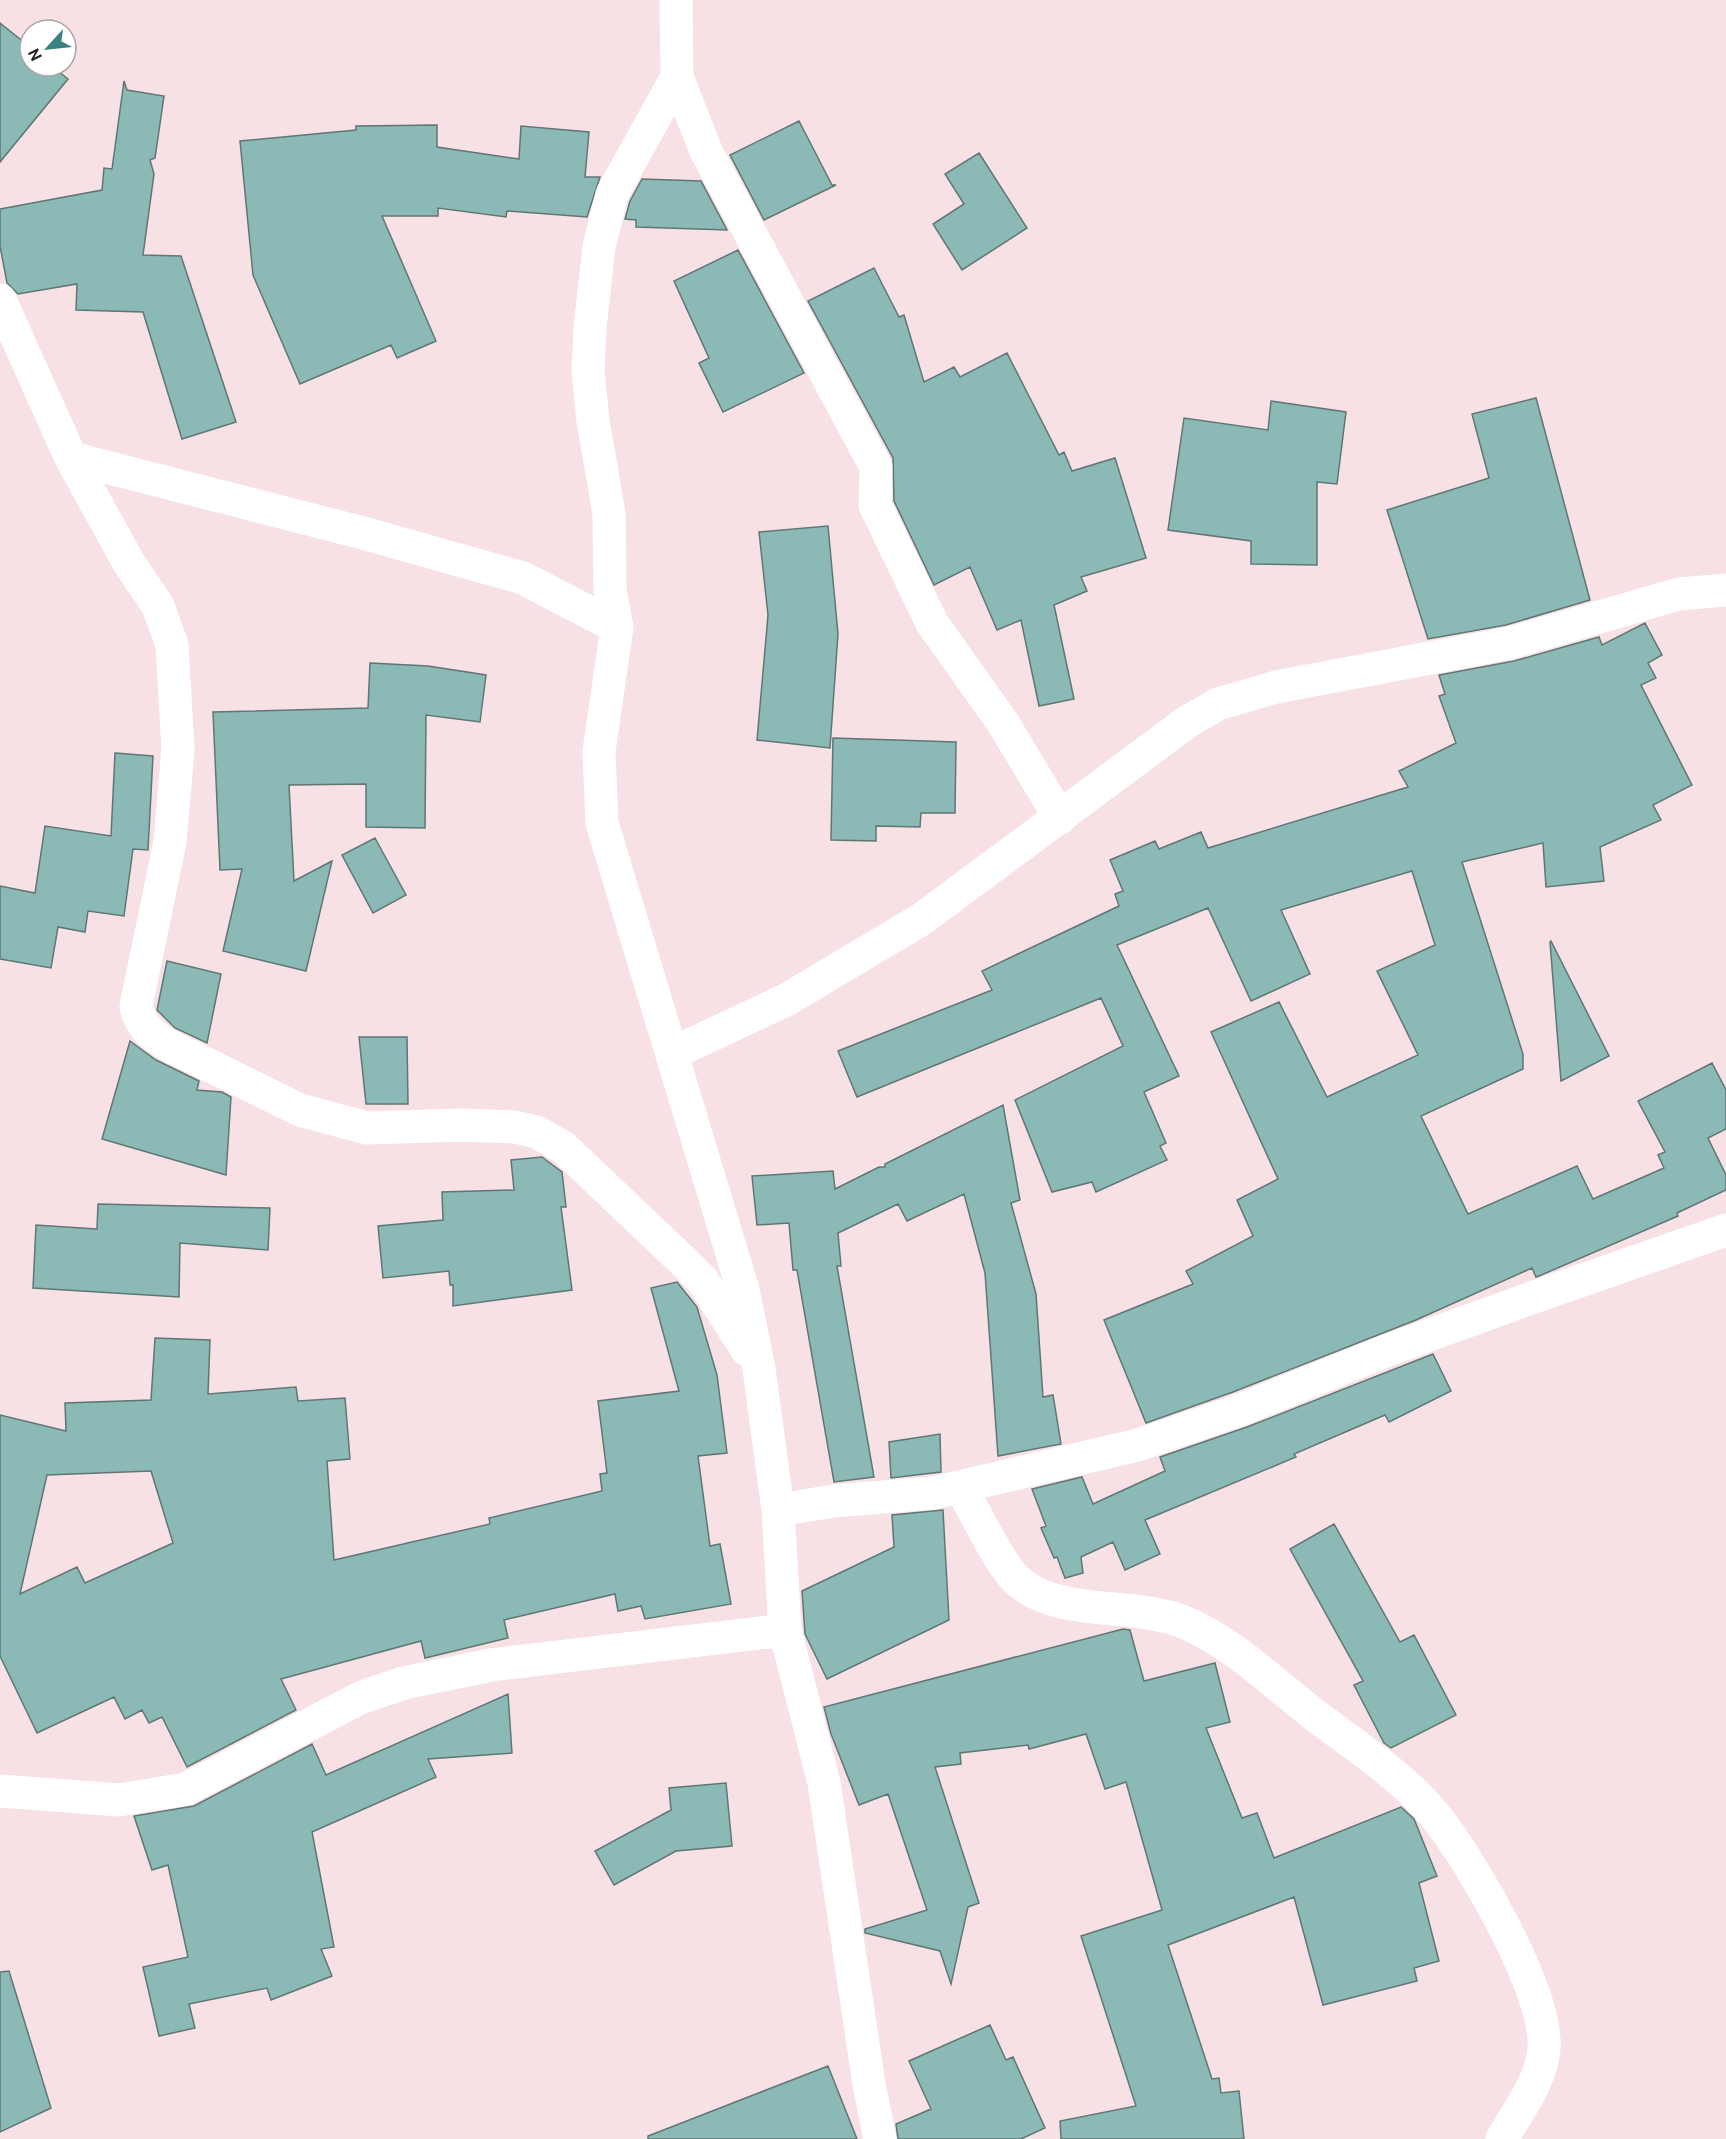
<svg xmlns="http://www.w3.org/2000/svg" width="1726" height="2139" viewBox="0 0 1726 2139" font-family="Cabin,sans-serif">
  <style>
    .building { fill: #8ab9b6; stroke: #607674; stroke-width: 1.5; fill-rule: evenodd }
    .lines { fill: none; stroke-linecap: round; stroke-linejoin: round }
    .street { stroke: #fff; stroke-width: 33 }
  </style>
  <rect width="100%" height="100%" fill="#f8e1e5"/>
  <path class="building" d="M 0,23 L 30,47 L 30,66 L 52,66 L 68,79 L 0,162 Z
    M 124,81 L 127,90 L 164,96 L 155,158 L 150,160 L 154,174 L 143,255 L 181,256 L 236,422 L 182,439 L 143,312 L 76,310 L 77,284 L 18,294 L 7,283 L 0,246 L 0,209 L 102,190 L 104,168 L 112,169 Z
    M 799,121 L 832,185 L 836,185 L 764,220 L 730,155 Z
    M 437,125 L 437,147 L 519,159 L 521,126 L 589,132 L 585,177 L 600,177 L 587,217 L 507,211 L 506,217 L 438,208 L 438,216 L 382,216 L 436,341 L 397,358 L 391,345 L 300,384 L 253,275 L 240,141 L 356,130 L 356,126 Z
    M 979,153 L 1027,228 L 962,270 L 933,224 L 964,204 L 945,174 Z
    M 642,179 L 701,181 L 727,230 L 636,227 L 636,220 L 625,219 L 630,201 Z
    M 738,250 L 804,373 L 723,412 L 699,363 L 709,358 L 674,281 Z
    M 874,268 L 899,317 L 904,315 L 924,382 L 954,367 L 960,377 L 1007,353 L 1059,455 L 1064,452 L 1072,471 L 1115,458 L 1146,558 L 1081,577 L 1087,591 L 1054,605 L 1074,699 L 1039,706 L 1021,620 L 997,630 L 970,567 L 934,585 L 894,501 L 893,458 L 808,301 Z
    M 1536,398 L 1590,600 L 1506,625 L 1428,639 L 1387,510 L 1489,478 L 1472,414 Z
    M 1271,401 L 1346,412 L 1337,484 L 1317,482 L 1317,565 L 1251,564 L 1251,541 L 1168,530 L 1184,418 L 1268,430 Z
    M 828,526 L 838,634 L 830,748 L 757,740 L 768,615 L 759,532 Z
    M 1645,623 L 1662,655 L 1648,663 L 1656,678 L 1641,685 L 1692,785 L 1653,805 L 1661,820 L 1600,847 L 1604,881 L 1546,887 L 1543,843 L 1462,862 L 1523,1054 L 1523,1069 L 1421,1116 L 1468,1214 L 1577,1166 L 1593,1199 L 1664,1168 L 1658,1155 L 1665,1152 L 1638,1101 L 1712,1063 L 1726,1090 L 1726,1129 L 1708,1138 L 1726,1175 L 1726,1190 L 1677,1213 L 1678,1216 L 1539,1276 L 1536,1277 L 1532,1268 L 1416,1320 L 1233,1392 L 1146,1423 L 1104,1320 L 1193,1284 L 1186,1271 L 1253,1236 L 1237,1200 L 1278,1179 L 1211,1032 L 1279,1002 L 1327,1097 L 1418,1055 L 1377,971 L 1435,945 L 1412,871 L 1281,910 L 1310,974 L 1251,1001 L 1208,908 L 1117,945 L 1179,1076 L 1144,1092 L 1166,1143 L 1160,1146 L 1167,1160 L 1096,1192 L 1092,1182 L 1052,1192 L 1015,1100 L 1123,1046 L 1101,998 L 857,1097 L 838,1051 L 992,990 L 982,971 L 1119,906 L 1115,894 L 1123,891 L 1110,860 L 1155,841 L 1159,849 L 1201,832 L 1208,848 L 1408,787 L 1399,771 L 1456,743 L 1439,696 L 1445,694 L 1439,675 L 1514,661 L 1599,637 L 1602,645 Z
    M 370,663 L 428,666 L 486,675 L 480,722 L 426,715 L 425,828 L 366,827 L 366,784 L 289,785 L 294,881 L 332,861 L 306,971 L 223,951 L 242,869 L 220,870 L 213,712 L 368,708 Z
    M 833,738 L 956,742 L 955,813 L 921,813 L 920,827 L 876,826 L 876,841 L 831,840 Z
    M 115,753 L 153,756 L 148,850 L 133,849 L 124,916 L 88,911 L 85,932 L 58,927 L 51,968 L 0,959 L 0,886 L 35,893 L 45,826 L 111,836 Z
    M 375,838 L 406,895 L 373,913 L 342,855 Z
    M 1551,941 L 1609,1056 L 1561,1081 L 1550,942 Z
    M 167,961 L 221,974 L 207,1043 L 175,1028 L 157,1010 Z
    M 359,1037 L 407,1037 L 408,1104 L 366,1104 Z
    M 130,1041 L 156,1060 L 199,1081 L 197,1090 L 222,1092 L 231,1097 L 226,1175 L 102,1139 Z
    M 1003,1105 L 1020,1200 L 1011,1203 L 1036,1294 L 1043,1397 L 1053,1395 L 1061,1444 L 998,1456 L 985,1273 L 964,1194 L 907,1221 L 898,1204 L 838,1233 L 841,1266 L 837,1266 L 874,1477 L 834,1482 L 797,1270 L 793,1270 L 789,1223 L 757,1225 L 752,1176 L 833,1171 L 835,1189 L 879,1167 L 885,1167 L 885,1164 Z
    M 542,1157 L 562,1172 L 566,1207 L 561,1207 L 572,1290 L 453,1306 L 453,1285 L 450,1285 L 449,1271 L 383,1278 L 378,1226 L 443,1220 L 442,1192 L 514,1190 L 511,1160 Z
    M 98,1204 L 270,1208 L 268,1250 L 180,1243 L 179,1297 L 33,1288 L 36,1225 L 97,1229 Z
    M 677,1282 L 697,1307 L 717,1375 L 727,1453 L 698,1456 L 710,1546 L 720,1544 L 731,1604 L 645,1619 L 641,1606 L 618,1611 L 615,1594 L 504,1620 L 508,1638 L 425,1658 L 421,1641 L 281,1679 L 296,1710 L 187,1767 L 162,1717 L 149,1723 L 142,1710 L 125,1719 L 114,1697 L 37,1733 L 0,1656 L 0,1415 L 66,1431 L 65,1403 L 151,1400 L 155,1338 L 210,1340 L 208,1394 L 296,1387 L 298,1401 L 345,1398 L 350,1459 L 327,1461 L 334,1560 L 490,1524 L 489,1518 L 602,1491 L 600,1474 L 607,1473 L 598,1401 L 679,1391 L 651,1288 ZM 151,1471 L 173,1543 L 85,1583 L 77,1567 L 20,1594 L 47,1475 Z
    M 1433,1354 L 1451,1391 L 1389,1422 L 1385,1415 L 1294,1454 L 1296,1457 L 1145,1520 L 1160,1554 L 1125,1570 L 1113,1542 L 1081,1557 L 1083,1573 L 1065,1578 L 1057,1557 L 1054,1558 L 1041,1528 L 1046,1526 L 1032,1489 L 1082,1477 L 1093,1504 L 1165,1471 L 1160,1457 L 1247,1427 Z
    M 940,1434 L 941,1472 L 891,1478 L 889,1442 Z
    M 943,1510 L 949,1620 L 827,1679 L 805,1634 L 802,1591 L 894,1547 L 892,1515 Z
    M 1334,1524 L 1400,1642 L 1414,1635 L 1456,1715 L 1391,1748 L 1384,1743 L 1354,1685 L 1363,1681 L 1290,1549 Z
    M 1123,1629 L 1130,1630 L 1144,1681 L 1215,1663 L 1230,1722 L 1206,1728 L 1242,1818 L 1257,1813 L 1274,1858 L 1401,1807 L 1414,1819 L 1437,1876 L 1419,1883 L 1439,1961 L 1414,1968 L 1417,1981 L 1323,2005 L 1294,1897 L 1168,1945 L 1212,2079 L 1219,2078 L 1221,2093 L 1239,2091 L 1244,2139 L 1061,2139 L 1060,2121 L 1136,2106 L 1081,1936 L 1162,1910 L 1126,1782 L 1105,1789 L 1086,1734 L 1029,1749 L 1028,1745 L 960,1753 L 961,1764 L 935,1767 L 979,1903 L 968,1907 L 951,1984 L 940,1951 L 865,1933 L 865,1929 L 927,1910 L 888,1794 L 859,1805 L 831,1734 L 824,1707 Z
    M 508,1694 L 512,1753 L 428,1759 L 436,1777 L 312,1832 L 334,1947 L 321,1949 L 332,1976 L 271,2000 L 267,1988 L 189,2004 L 195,2028 L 159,2036 L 143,1967 L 188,1957 L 168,1865 L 152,1870 L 134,1816 L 194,1806 L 312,1744 L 326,1775 Z
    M 726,1783 L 732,1846 L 676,1851 L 614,1885 L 595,1851 L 671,1810 L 669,1788 Z
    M 9,1971 L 51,2108 L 0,2132 L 0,1972 Z
    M 990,2025 L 1006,2060 L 1013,2057 L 1045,2128 L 1021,2139 L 898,2139 L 896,2124 L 931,2109 L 909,2061 Z
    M 828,2066 L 857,2139 L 648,2139 L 648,2136 Z"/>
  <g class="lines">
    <path class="street" d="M 676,0 L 677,77 L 612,194 L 599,247 L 590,328 L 588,371 L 593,421 L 609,513 L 610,590 L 617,627 L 599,751 L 602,823 L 743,1290 L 759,1369 L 778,1510 L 785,1630 L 824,1783 L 869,2084 L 880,2139
      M 677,77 L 706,151 L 876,467 L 875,505 L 932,623 L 1003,723 L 1060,818
      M 0,300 L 71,458 L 129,563 L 158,606 L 172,645 L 178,749 L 170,842 L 136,1006 C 140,1025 149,1033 166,1044 L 300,1110 L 367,1128 L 461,1125 L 515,1127 L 537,1132 L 564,1148 L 684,1262 L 703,1281 L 747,1350
      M 71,458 L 363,533 L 523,578 L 617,627
      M 673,1053 L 786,1000 L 922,919 L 1187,722 L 1218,704 L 1276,687 L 1510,643 L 1679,594 L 1726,590
      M 961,1488 C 975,1511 1000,1566 1019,1582 C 1062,1618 1134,1601 1186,1623 C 1232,1643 1273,1682 1312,1713 C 1355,1746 1407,1778 1440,1822 C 1474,1866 1548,1993 1544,2048 C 1542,2081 1517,2112 1502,2139
      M 778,1510 L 834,1501 L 933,1493 L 1138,1445 L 1240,1410 L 1388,1350 L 1537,1296 L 1726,1230
      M 0,1791 L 119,1800 L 186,1789 L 362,1697 L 404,1683 L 491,1665 L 785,1630"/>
  </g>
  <g transform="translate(48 48) rotate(243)"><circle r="28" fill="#ffffff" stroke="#a8a5a5" stroke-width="1.5"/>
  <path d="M0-4.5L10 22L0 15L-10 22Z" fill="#3a827f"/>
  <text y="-9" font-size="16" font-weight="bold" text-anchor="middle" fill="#261e1f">N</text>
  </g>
</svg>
